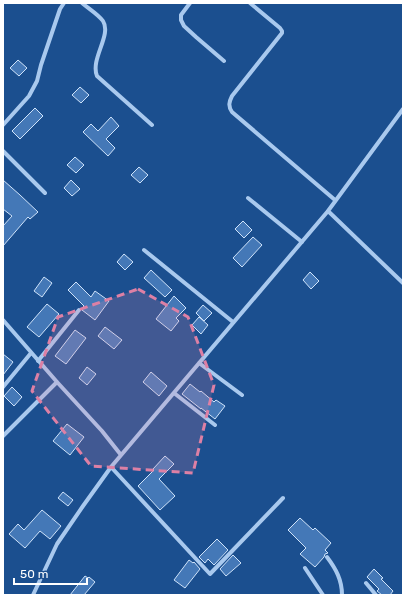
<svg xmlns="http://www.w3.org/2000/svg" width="406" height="598" viewBox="0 0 406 598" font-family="Rubik,sans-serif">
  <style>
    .building { fill: #4478b7; stroke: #cfe3fa }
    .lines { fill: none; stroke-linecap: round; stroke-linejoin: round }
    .minor { stroke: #a9c9ee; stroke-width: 4 }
    .marked { fill: #dd80a5; fill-opacity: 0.2; stroke: #dd80a5; stroke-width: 3; stroke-dasharray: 8 5; stroke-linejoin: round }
  </style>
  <rect width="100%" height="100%" fill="#1b4f8f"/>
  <path class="building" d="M 18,60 L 27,68 L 19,76 L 10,68 Z
    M 80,87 L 89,95 L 81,103 L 72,95 Z
    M 35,108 L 43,116 L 20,139 L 12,131 Z
    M 111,117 L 119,126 L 106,139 L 115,148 L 108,156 L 83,132 L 91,124 L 98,131 Z
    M 75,157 L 84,165 L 76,173 L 67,165 Z
    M 139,167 L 148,175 L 140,183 L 131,175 Z
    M 3,180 L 20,195 L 38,212 L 30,219 L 28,217 L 3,246 L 3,226 L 12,216 L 3,209 Z
    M 71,180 L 80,189 L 72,196 L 64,188 Z
    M 243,221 L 252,230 L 244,238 L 235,229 Z
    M 253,237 L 262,245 L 242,267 L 233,258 Z
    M 124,254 L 133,262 L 125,270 L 117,262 Z
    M 151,270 L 172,290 L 165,297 L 144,278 Z
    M 310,272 L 319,281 L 311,289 L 303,280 Z
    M 44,277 L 52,283 L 42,297 L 34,291 Z
    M 76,282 L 91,297 L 95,291 L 109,301 L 95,320 L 82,310 L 82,309 L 84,306 L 68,290 Z
    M 174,296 L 186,308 L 176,318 L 179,321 L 171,331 L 156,319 Z
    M 47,304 L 59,314 L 39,337 L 27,327 Z
    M 203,305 L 212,313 L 204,321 L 196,313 Z
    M 199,317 L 208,325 L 201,334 L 192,325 Z
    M 105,327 L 122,340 L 114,349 L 98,336 Z
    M 75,330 L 86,338 L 66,364 L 55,356 Z
    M 3,354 L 13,362 L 3,375 Z
    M 87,367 L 96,374 L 87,385 L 79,378 Z
    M 151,372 L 167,386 L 159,396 L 143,382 Z
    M 190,384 L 200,392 L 201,391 L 214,402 L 216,400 L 225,406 L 215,419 L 201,408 L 201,409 L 182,394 Z
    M 12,387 L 22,397 L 14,406 L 4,396 Z
    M 67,424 L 84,437 L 70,455 L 53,441 Z
    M 165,456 L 174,464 L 159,479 L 175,496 L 160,510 L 138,486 L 154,470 L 153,469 Z
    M 63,492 L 73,500 L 68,506 L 58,498 Z
    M 42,510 L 61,526 L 50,539 L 40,531 L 25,548 L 9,534 L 18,524 L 24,530 Z
    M 300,518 L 313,530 L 315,528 L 331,543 L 325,550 L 328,553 L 325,554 L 324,557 L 315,567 L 300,554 L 306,548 L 288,530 Z
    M 217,539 L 228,550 L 214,565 L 208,559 L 205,563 L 199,557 Z
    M 233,555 L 241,563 L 226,576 L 220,569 Z
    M 189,560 L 193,563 L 194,562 L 200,569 L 185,588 L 174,580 Z
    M 374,569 L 383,578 L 381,579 L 393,591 L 390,595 L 382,595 L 377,591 L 379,589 L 367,577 Z
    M 85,576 L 88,578 L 89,577 L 95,582 L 84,595 L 70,595 Z"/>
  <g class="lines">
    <path class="minor" d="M 82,3 C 88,8 99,15 103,21 C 112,35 90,59 97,76 L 152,125
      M 190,3 L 181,15 L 181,20 L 184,26 L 196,37 L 224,61
      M 250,3 L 280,28 L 282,31 L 282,33 L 232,96 C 229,102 228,106 232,112 L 335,200
      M 3,125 L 29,96 L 37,81 L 41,65 L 60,9 L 64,3
      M 3,151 L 45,193
      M 248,198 L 302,242
      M 328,211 L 403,283
      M 144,250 L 233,322
      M 3,320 L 57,382 L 102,431 L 121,455
      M 38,361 L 79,310
      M 199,363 L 242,395
      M 3,387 L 31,353
      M 174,393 L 215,425
      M 3,436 L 57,382
      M 111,467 L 210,574 L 283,498
      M 327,557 C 336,569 342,580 342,595
      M 305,568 L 323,595
      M 366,583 L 376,595
      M 33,595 L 57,544 L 83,506 L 111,467 L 328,211 L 403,109"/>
  </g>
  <path class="marked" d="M 138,289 L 188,317 L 214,385 L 193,473 L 91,466 L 32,391 L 58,317 Z"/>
  <rect width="406" height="598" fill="none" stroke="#ffffff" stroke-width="8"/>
  <path d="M14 578v6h73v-6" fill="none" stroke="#ffffff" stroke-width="2"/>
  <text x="20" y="578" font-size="12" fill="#ffffff" stroke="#1b4f8f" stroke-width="3" paint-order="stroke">50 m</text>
</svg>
